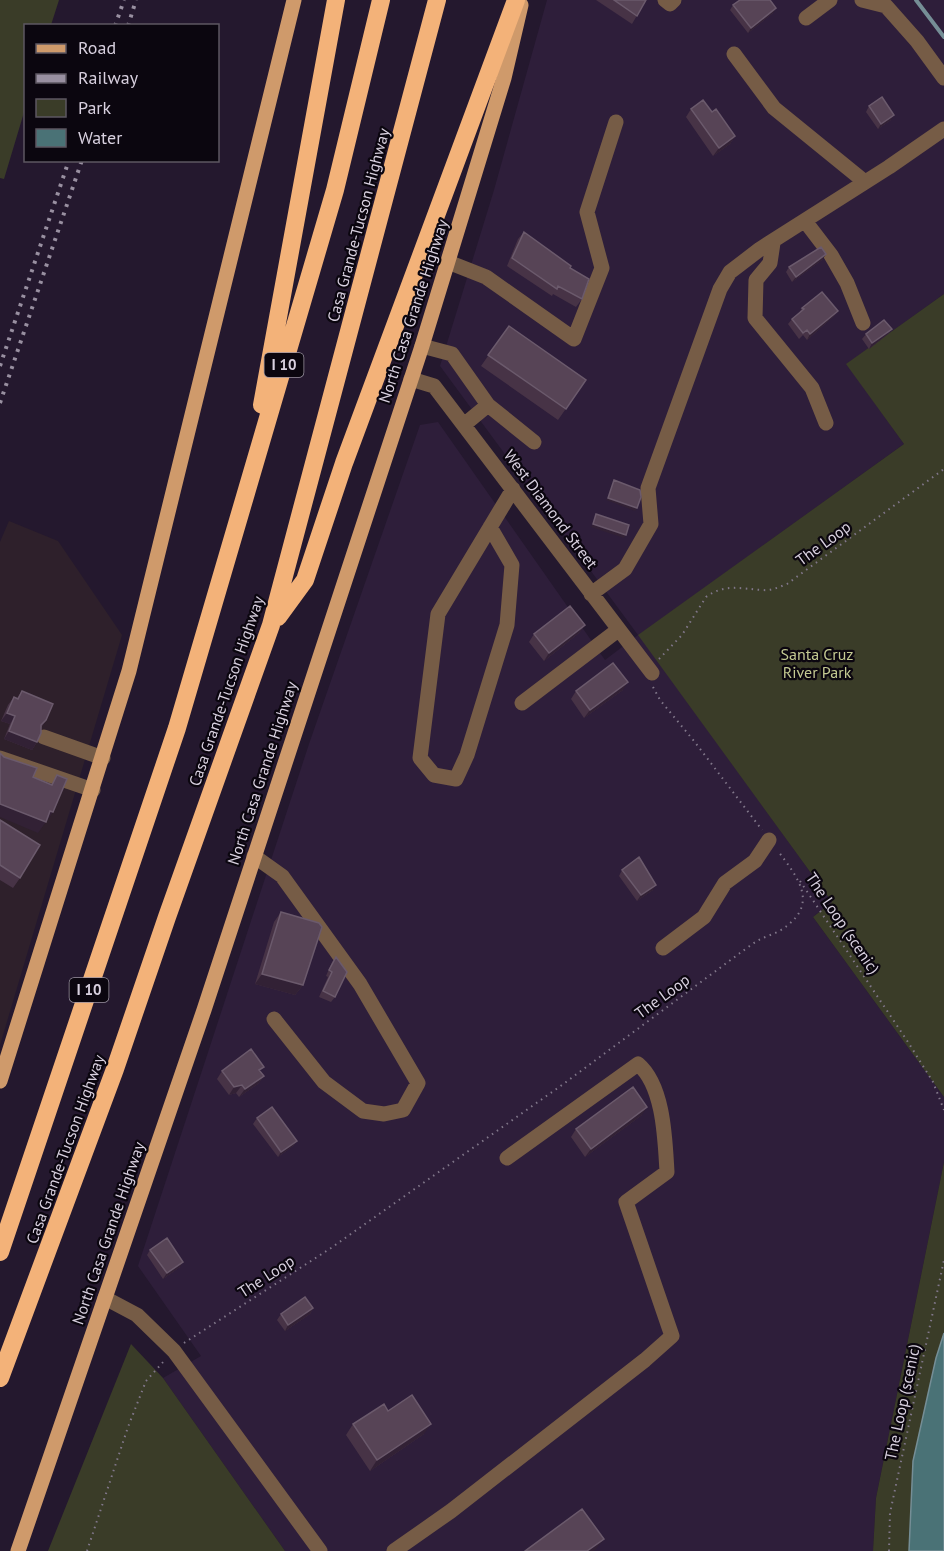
<svg xmlns="http://www.w3.org/2000/svg" width="944" height="1551" viewBox="0 0 944 1551" font-family="'PT Sans',sans-serif">
  <style>
    .commercial { fill: #2e202b }
    .built { fill: #2e1e3a }
    .green { fill: #3a3c28 }
    .water { fill: #4a7276; stroke: #758e96; stroke-width: 1.5 }
    .lines { fill: none; stroke-linecap: round; stroke-linejoin: round }
    .stream { stroke: #758e96; stroke-width: 4 }
    .path { stroke: #81778a; stroke-width: 2; stroke-dasharray: 1.5 4.5; stroke-linecap: butt }
    .minor { stroke: #765c46; stroke-width: 15 }
    .major { stroke: #cf9a6b; stroke-width: 15 }
    .highway { stroke: #f3b279; stroke-width: 18 }
    .rail { stroke: #9990a1; stroke-width: 4; stroke-dasharray: 3 6; stroke-linecap: butt }
    .wall { fill: #473346 }
    .shaded-wall { fill: #322135 }
    .building { fill: #574456; stroke: #6b5a6c; stroke-width: 1.5 }
    .labels { text-anchor: middle; stroke-width: 4.5; stroke-linejoin: round; paint-order: stroke }
    .shield { fill: #0b060f; stroke: #9a93a1; stroke-width: 1.5 }
    .shield-label { font-size: 15px; font-weight: bold; fill: #d8d0df }
    .street-label { font-size: 16px; fill: #d8d0df; stroke: #0b060f }
    .park-label { font-size: 16px; fill: #c4ca92; stroke: #0b060f }
  </style>
  <rect width="100%" height="100%" fill="#24182e"/>
  <path class="commercial" d="M 9,521 L 58,541 L 122,635 L 0,1045 L 0,542 Z"/>
  <path class="built" d="M 547,0 L 944,0 L 944,294 L 847,364 L 904,444 L 639,635 L 832,902 L 813,917 L 944,1097 L 944,1162 L 876,1498 L 873,1551 L 285,1551 L 163,1378 L 201,1356 L 138,1266 L 309,744 L 420,425 L 438,422 L 605,660 L 638,635 L 440,366 L 494,190 Z"/>
  <path class="green" d="M 0,0 L 59,0 L 51,25 L 26,26 L 25,109 L 4,179 L 0,178 Z
    M 944,294 L 944,1097 L 813,917 L 832,902 L 638,635 L 904,444 L 846,364 Z
    M 944,1162 L 944,1551 L 873,1551 L 876,1498 Z
    M 131,1344 L 163,1378 L 285,1551 L 48,1551 Z"/>
  <path class="water" d="M 944,1333 L 944,1551 L 909,1551 L 913,1461 L 936,1358 Z"/>
  <g class="lines">
    <path class="stream" d="M 916,0 L 944,37"/>
    <path class="path" d="M 659,659 L 682,635 L 706,597 C 725,583 741,589 763,590 C 771,591 779,587 787,584 L 944,469
      M 653,687 L 660,700 L 694,741 L 762,830
      M 800,881 L 908,1042 L 933,1082 L 944,1110
      M 184,1343 L 331,1248 L 562,1085 L 740,953 C 746,949 753,943 759,940 C 766,936 775,934 781,930 C 820,905 799,879 778,851
      M 87,1551 L 128,1427 L 146,1381 L 164,1361
      M 889,1551 L 890,1513 L 944,1260"/>
    <path class="minor" d="M 665,0 L 670,4 L 674,0
      M 862,0 L 886,6 L 917,41 L 944,78
      M 806,18 L 830,0
      M 734,54 L 774,108 L 865,182
      M 805,221 L 831,255 L 847,283 L 863,323
      M 773,243 L 770,263 L 756,280 L 755,318 L 812,388 L 826,423
      M 448,262 L 486,277 L 574,339 L 602,268 L 587,212 L 616,122
      M 422,346 L 452,354 L 488,405 L 534,442
      M 411,379 L 434,386 L 652,673
      M 465,424 L 488,405
      M 490,527 L 512,565 L 507,625 L 467,755 L 456,779 L 434,775 L 420,758 L 438,614 L 513,489
      M 591,594 L 625,569 L 651,524 L 648,488 L 720,289 L 730,272 L 760,249 L 889,167 L 944,129
      M 522,703 L 618,630
      M 44,737 L 103,758
      M 0,758 L 93,790
      M 254,856 L 282,876 L 360,984 L 418,1083 L 403,1110 L 384,1114 L 363,1111 L 324,1082 L 274,1019
      M 663,948 L 704,917 L 725,883 L 755,861 L 769,840
      M 105,1298 L 137,1315 L 174,1351 L 320,1551
      M 394,1551 L 451,1511 L 645,1360 L 672,1336 L 626,1202 L 667,1172 C 665,1140 664,1086 638,1064 L 507,1158"/>
    <path class="major" d="M 0,1081 L 129,671 L 294,0
      M 18,1551 L 204,1010 L 422,346 L 504,78 L 521,5"/>
    <path class="highway" d="M 262,405 L 336,0
      M 278,617 L 305,580 L 344,463 L 516,0
      M 0,1252 L 177,728 L 335,190 L 381,0
      M 0,1378 L 115,1069 L 167,917 L 271,625 L 437,0"/>
    <path class="rail" d="M 115,26 L 124,0
      M 128,26 L 136,0
      M 0,366 L 69,160
      M 0,403 L 82,160"/>
  </g>
  <path class="wall" d="M 596,0 L 646,0 L 632,24 Z
    M 733,5 L 773,13 L 748,33 L 730,10 Z
    M 869,106 L 891,120 L 878,129 L 866,112 Z
    M 691,109 L 712,112 L 735,136 L 730,144 L 713,156 L 686,117 Z
    M 524,232 L 570,268 L 582,299 L 576,307 L 553,294 L 552,296 L 507,266 L 518,239 Z
    M 826,254 L 822,260 L 792,282 L 786,272 L 789,267 Z
    M 802,308 L 838,311 L 834,316 L 807,340 L 803,335 L 799,339 L 788,324 L 792,319 L 799,313 Z
    M 509,326 L 586,380 L 558,420 L 481,366 Z
    M 892,329 L 888,334 L 869,349 L 862,339 L 866,334 Z
    M 585,625 L 579,633 L 544,661 L 529,642 L 534,634 Z
    M 623,690 L 584,718 L 571,699 L 576,691 Z
    M 22,691 L 46,720 L 41,728 L 37,742 L 32,750 L 4,739 L 10,724 L 1,721 L 8,705 L 14,697 L 17,698 Z
    M 0,820 L 20,878 L 13,888 L 0,880 Z
    M 622,870 L 653,890 L 637,901 L 619,876 Z
    M 281,912 L 303,985 L 295,995 L 255,984 L 274,922 Z
    M 336,957 L 335,997 L 331,1002 L 319,997 L 328,977 L 326,976 L 332,962 Z
    M 222,1071 L 264,1076 L 258,1084 L 239,1097 L 236,1093 L 229,1095 L 217,1079 Z
    M 642,1115 L 585,1157 L 571,1137 L 576,1129 Z
    M 257,1118 L 297,1141 L 293,1146 L 278,1157 L 253,1124 Z
    M 150,1250 L 180,1267 L 163,1279 L 147,1255 Z
    M 313,1308 L 310,1314 L 285,1331 L 277,1320 L 281,1314 Z
    M 353,1424 L 424,1434 L 370,1471 L 346,1435 Z"/>
  <path class="shaded-wall" d="M 776,8 L 773,13 L 748,33 L 751,28 Z
    M 894,115 L 891,120 L 878,129 L 881,124 Z
    M 735,136 L 730,144 L 713,156 L 719,148 Z
    M 826,254 L 822,260 L 792,282 L 796,277 Z
    M 838,311 L 834,316 L 807,340 L 810,334 Z
    M 892,329 L 888,334 L 869,349 L 872,343 Z
    M 608,498 L 637,508 L 635,511 L 606,500 Z
    M 593,524 L 626,535 L 624,538 L 591,527 Z
    M 585,625 L 579,633 L 544,661 L 549,653 Z
    M 628,682 L 623,690 L 584,718 L 590,710 Z
    M 7,713 L 15,716 L 10,724 L 1,721 Z
    M 9,731 L 37,742 L 32,750 L 4,739 Z
    M 0,804 L 50,811 L 53,812 L 38,833 L 0,817 Z
    M 656,885 L 653,890 L 637,901 L 641,895 Z
    M 262,974 L 303,985 L 295,995 L 255,984 Z
    M 264,1076 L 258,1084 L 239,1097 L 245,1089 Z
    M 242,1085 L 236,1093 L 229,1095 L 234,1087 Z
    M 647,1107 L 642,1115 L 585,1157 L 591,1149 Z
    M 297,1141 L 293,1146 L 278,1157 L 281,1152 Z
    M 183,1262 L 180,1267 L 163,1279 L 167,1273 Z
    M 313,1308 L 310,1314 L 285,1331 L 288,1325 Z
    M 431,1424 L 424,1434 L 370,1471 L 377,1460 Z
    M 604,1539 L 596,1549 L 594,1551 L 587,1551 Z"/>
  <path class="building" d="M 614,0 L 646,0 L 637,16 Z
    M 740,0 L 770,0 L 776,8 L 751,28 L 733,5 Z
    M 882,97 L 894,115 L 881,124 L 869,106 Z
    M 703,100 L 712,112 L 716,109 L 735,136 L 719,148 L 691,109 Z
    M 524,232 L 571,266 L 570,268 L 589,279 L 582,299 L 558,286 L 557,289 L 512,258 Z
    M 821,247 L 826,254 L 796,277 L 789,267 Z
    M 822,292 L 838,311 L 810,334 L 807,330 L 803,333 L 792,319 L 804,309 L 802,308 Z
    M 884,320 L 892,329 L 872,343 L 866,334 Z
    M 509,326 L 586,380 L 566,409 L 488,355 Z
    M 614,480 L 640,490 L 641,497 L 637,508 L 608,498 Z
    M 596,514 L 629,525 L 626,535 L 593,524 Z
    M 570,606 L 585,625 L 549,653 L 534,634 Z
    M 613,663 L 628,682 L 590,710 L 576,691 Z
    M 22,691 L 53,704 L 46,720 L 41,725 L 41,733 L 37,742 L 9,731 L 15,716 L 7,713 L 14,697 L 18,699 Z
    M 0,753 L 4,757 L 37,768 L 33,777 L 52,785 L 57,775 L 67,779 L 53,812 L 50,811 L 46,822 L 0,804 Z
    M 0,820 L 40,845 L 20,878 L 0,865 Z
    M 639,857 L 656,885 L 641,895 L 622,870 Z
    M 281,912 L 319,923 L 322,927 L 303,985 L 262,974 Z
    M 336,957 L 347,972 L 335,997 L 323,991 L 332,972 L 329,970 Z
    M 251,1049 L 264,1067 L 259,1070 L 264,1076 L 245,1089 L 242,1085 L 234,1087 L 222,1071 Z
    M 633,1087 L 647,1107 L 591,1149 L 576,1129 Z
    M 272,1107 L 297,1141 L 281,1152 L 257,1118 Z
    M 167,1238 L 183,1262 L 167,1273 L 150,1250 Z
    M 305,1297 L 313,1308 L 288,1325 L 281,1314 Z
    M 412,1395 L 431,1424 L 377,1460 L 353,1424 L 384,1404 L 388,1411 Z
    M 582,1509 L 604,1539 L 587,1551 L 525,1551 Z"/>
  <g class="labels">
    <g class="shield">
      <rect x="264.5" y="353" width="39" height="24" rx="4.5"/>
      <rect x="69.5" y="978" width="39" height="24" rx="4.5"/>
    </g>
    <g class="shield-label">
      <text x="284" y="370">I 10</text>
      <text x="89" y="995">I 10</text>
    </g>
    <g class="street-label">
      <text transform="translate(358 225) rotate(-75)" y="6">Casa Grande-Tucson Highway</text>
      <text transform="translate(413 311) rotate(-72)" y="6">North Casa Grande Highway</text>
      <text transform="translate(551 509) rotate(53)" y="6">West Diamond Street</text>
      <text transform="translate(823 543) rotate(-36)" y="6">The Loop</text>
      <text transform="translate(226 691) rotate(-71)" y="6">Casa Grande-Tucson Highway</text>
      <text transform="translate(262 773) rotate(-72)" y="6">North Casa Grande Highway</text>
      <text transform="translate(843 923) rotate(56)" y="6">The Loop (scenic)</text>
      <text transform="translate(662 996) rotate(-36)" y="6">The Loop</text>
      <text transform="translate(65 1149) rotate(-70)" y="6">Casa Grande-Tucson Highway</text>
      <text transform="translate(108 1233) rotate(-71)" y="6">North Casa Grande Highway</text>
      <text transform="translate(266 1276) rotate(-33)" y="6">The Loop</text>
      <text transform="translate(902 1402) rotate(-78)" y="6">The Loop (scenic)</text>
    </g>
    <g class="park-label">
      <text x="817" y="660">Santa Cruz<tspan x="817" dy="18">River Park</tspan></text>
    </g>
  </g>
  <rect x="24" y="24" width="195" height="138" fill="#0b060f" stroke="#5d5762" stroke-width="1.5"/>
  <rect x="36" y="44" width="30" height="9" fill="#cf9a6b" stroke="#5d5762" stroke-width="1.5"/>
  <text x="78" y="54" font-size="18" fill="#d8d0df">Road</text>
  <rect x="36" y="74" width="30" height="9" fill="#9990a1" stroke="#5d5762" stroke-width="1.5"/>
  <text x="78" y="84" font-size="18" fill="#d8d0df">Railway</text>
  <rect x="36" y="99" width="30" height="18" fill="#3a3c28" stroke="#5d5762" stroke-width="1.5"/>
  <text x="78" y="114" font-size="18" fill="#d8d0df">Park</text>
  <rect x="36" y="129" width="30" height="18" fill="#4a7276" stroke="#5d5762" stroke-width="1.5"/>
  <text x="78" y="144" font-size="18" fill="#d8d0df">Water</text>
</svg>
